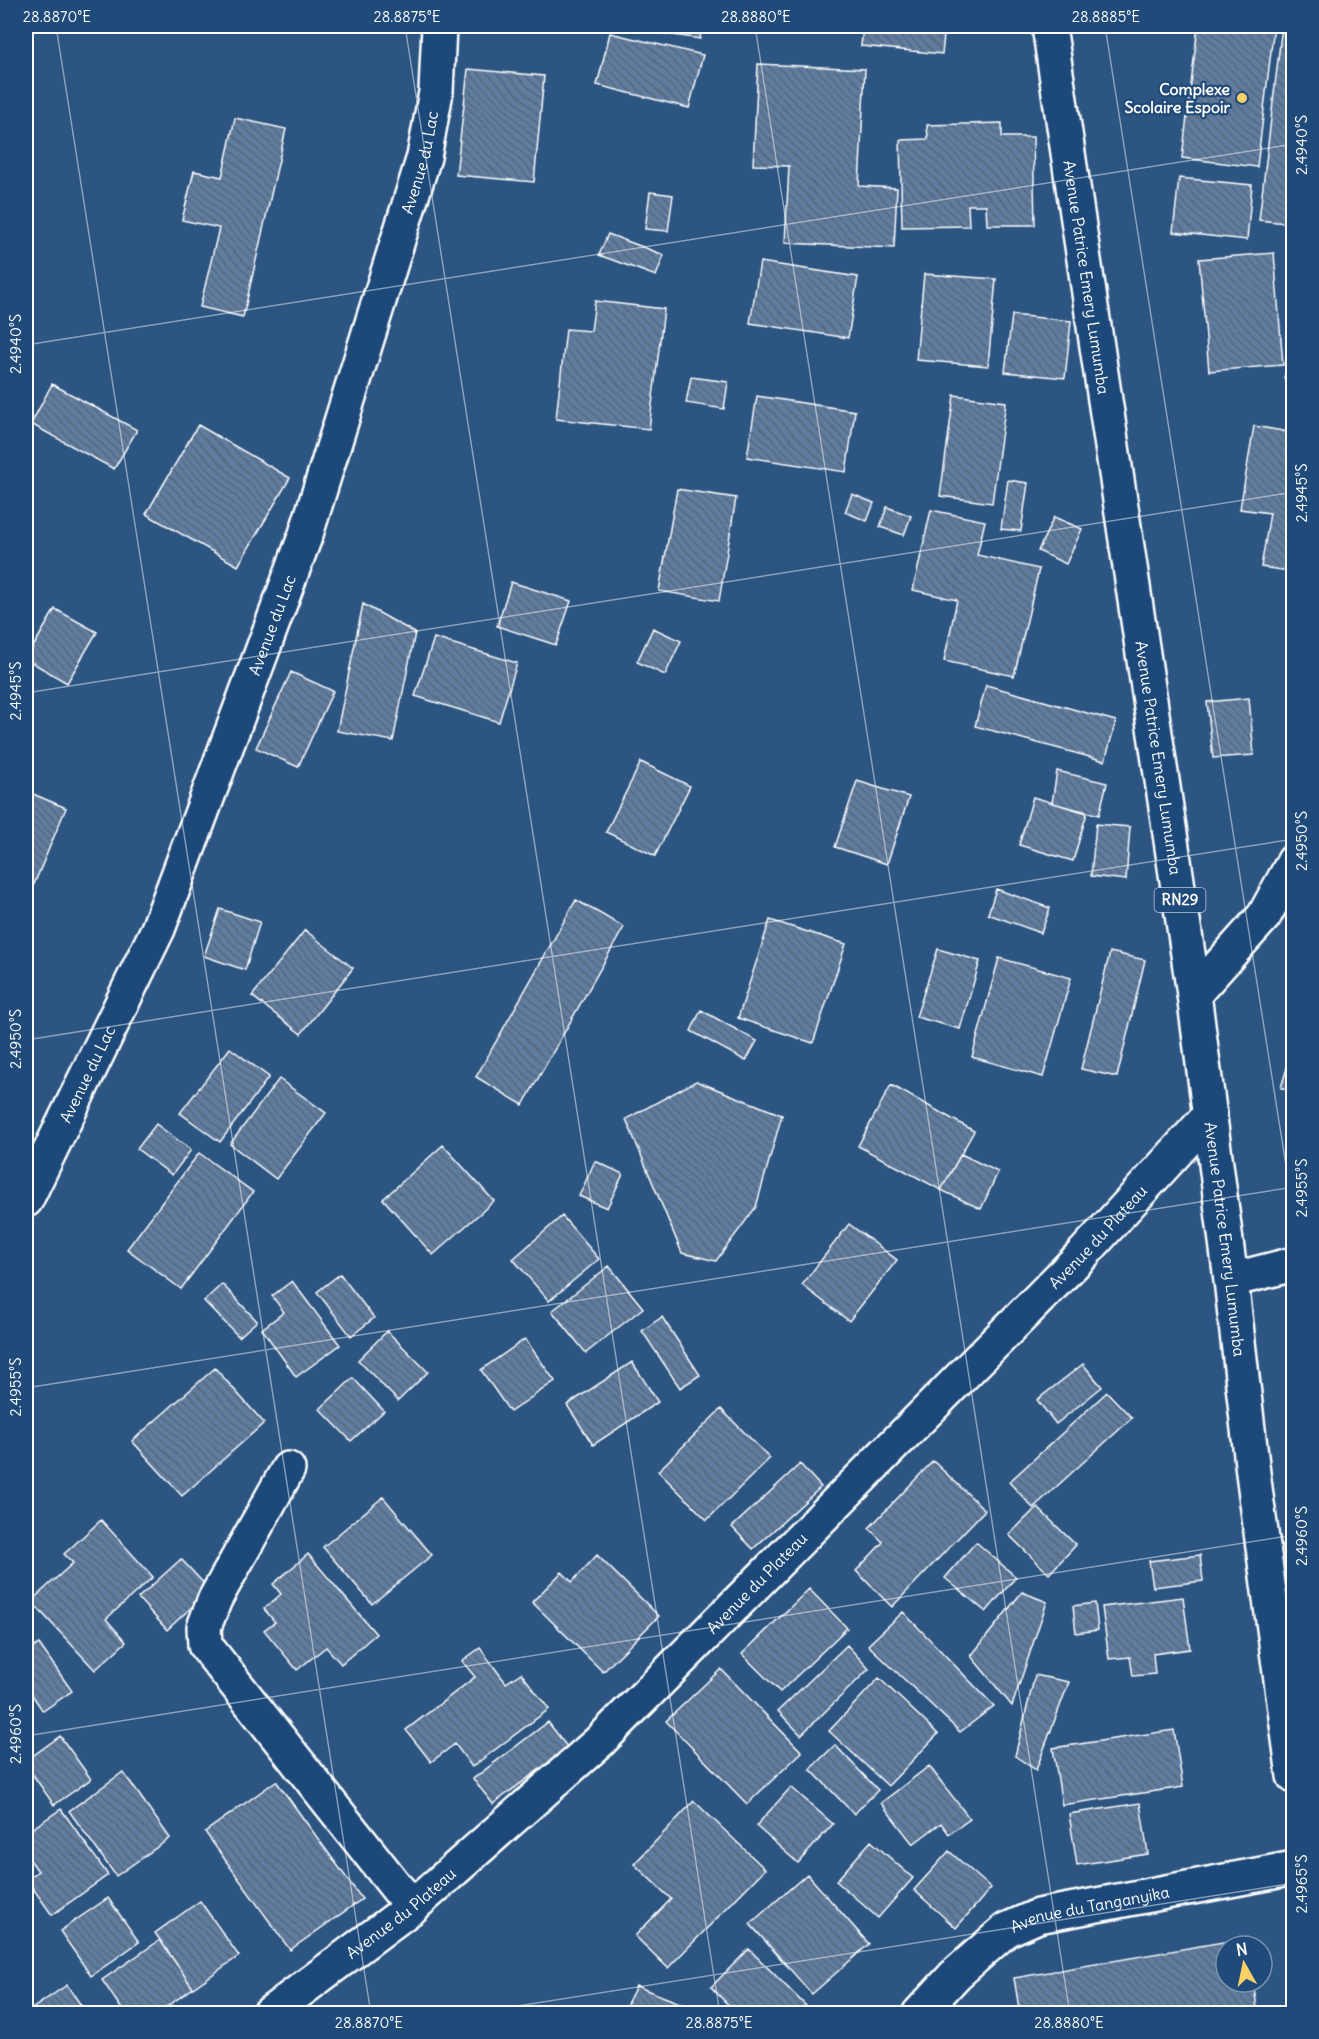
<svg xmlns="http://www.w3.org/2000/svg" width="1319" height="2039" viewBox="0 0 1319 2039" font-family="Delius,sans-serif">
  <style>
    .building { fill: url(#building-back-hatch); stroke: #fff; stroke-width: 1.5 }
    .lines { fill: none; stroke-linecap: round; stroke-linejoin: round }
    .minor-casing { stroke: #fff; stroke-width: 38 }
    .major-casing { stroke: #fff; stroke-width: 38 }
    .minor { stroke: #1f4a7a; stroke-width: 33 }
    .major { stroke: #1f4a7a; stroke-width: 33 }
    .ticks { fill: none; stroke: #fff; stroke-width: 1.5; stroke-opacity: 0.45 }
    .poi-dot { fill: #ffd166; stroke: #1f4a7a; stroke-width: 2 }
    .labels { text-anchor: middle; stroke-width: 4.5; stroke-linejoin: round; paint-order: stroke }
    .shield { fill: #1f4a7a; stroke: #bcc9d7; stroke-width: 1.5 }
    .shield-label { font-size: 15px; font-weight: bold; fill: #fff }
    .poi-label { font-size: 16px; font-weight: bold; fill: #fff; stroke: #1f4a7a; text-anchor: end }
    .street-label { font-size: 16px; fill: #fff; stroke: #1f4a7a }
    .neatline { fill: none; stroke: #fff; stroke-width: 2 }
    .ticks-label { font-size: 15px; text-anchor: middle; fill: #fff }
  </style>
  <defs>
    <pattern id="building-back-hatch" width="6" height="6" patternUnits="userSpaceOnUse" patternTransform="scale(1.5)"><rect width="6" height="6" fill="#5e7c9f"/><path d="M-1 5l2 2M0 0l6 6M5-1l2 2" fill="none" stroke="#56667a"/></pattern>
  </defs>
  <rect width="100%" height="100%" fill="#2c5582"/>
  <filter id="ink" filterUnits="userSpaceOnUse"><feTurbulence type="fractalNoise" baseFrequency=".0167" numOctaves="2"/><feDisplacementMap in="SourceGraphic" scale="12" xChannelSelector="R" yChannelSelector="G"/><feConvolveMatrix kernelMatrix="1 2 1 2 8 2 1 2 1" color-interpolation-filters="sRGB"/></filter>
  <g filter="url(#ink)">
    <path class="building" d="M 613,26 L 702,26 L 700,39 Z
      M 863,26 L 945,26 L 942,54 L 861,46 Z
      M 1198,26 L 1274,26 L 1257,167 L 1182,158 Z
      M 1282,26 L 1294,26 L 1294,224 L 1259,220 Z
      M 610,33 L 703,55 L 689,108 L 597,85 Z
      M 758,64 L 865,69 L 859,186 L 897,188 L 894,248 L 785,243 L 789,166 L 753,165 Z
      M 468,69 L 544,76 L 534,182 L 456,175 Z
      M 235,118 L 286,129 L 243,317 L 200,307 L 219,228 L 182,220 L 194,171 L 222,177 Z
      M 1002,123 L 1002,137 L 1033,137 L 1035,225 L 987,225 L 986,205 L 968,205 L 969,226 L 902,227 L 900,140 L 928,139 L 927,125 Z
      M 1179,178 L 1252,185 L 1247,240 L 1173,232 Z
      M 650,192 L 673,195 L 668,231 L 645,229 Z
      M 608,234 L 664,255 L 656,276 L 599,255 Z
      M 1274,253 L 1283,365 L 1209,371 L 1199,259 Z
      M 760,262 L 858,277 L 848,338 L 750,323 Z
      M 924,274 L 996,279 L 988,366 L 916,360 Z
      M 595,301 L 664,309 L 649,429 L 556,419 L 566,329 L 591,331 Z
      M 1012,315 L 1071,321 L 1065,378 L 1005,372 Z
      M 1294,342 L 1294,380 L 1284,378 Z
      M 691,377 L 728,382 L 724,409 L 686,403 Z
      M 52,384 L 137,430 L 114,469 L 31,424 Z
      M 954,395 L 1006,402 L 992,503 L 940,496 Z
      M 757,396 L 855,411 L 846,472 L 747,457 Z
      M 198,425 L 290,478 L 238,566 L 146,514 Z
      M 1254,426 L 1294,433 L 1294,572 L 1261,567 L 1270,513 L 1240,509 Z
      M 1008,480 L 1028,483 L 1021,531 L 1001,529 Z
      M 677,489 L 736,498 L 719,601 L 659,591 Z
      M 852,494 L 874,503 L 867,521 L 845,512 Z
      M 887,507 L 911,516 L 904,535 L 880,527 Z
      M 931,510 L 985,521 L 977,555 L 1039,569 L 1014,676 L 944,661 L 957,600 L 913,590 Z
      M 1054,517 L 1082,529 L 1066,564 L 1038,551 Z
      M 511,582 L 571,601 L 556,645 L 497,626 Z
      M 363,604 L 415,633 L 393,741 L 337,731 Z
      M 55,609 L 97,632 L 67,683 L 26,659 Z
      M 653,628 L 681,641 L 665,675 L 637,662 Z
      M 434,638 L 517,663 L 499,722 L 415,696 Z
      M 291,672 L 333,691 L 298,767 L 256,748 Z
      M 986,685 L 1116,721 L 1105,761 L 975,726 Z
      M 1249,698 L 1254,755 L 1213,758 L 1207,702 Z
      M 641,762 L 690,786 L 655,856 L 606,832 Z
      M 1057,771 L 1107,783 L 1099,815 L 1052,803 Z
      M 857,781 L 909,797 L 887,864 L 835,847 Z
      M 26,791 L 66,808 L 32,889 L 26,887 Z
      M 1033,797 L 1087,813 L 1073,861 L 1019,845 Z
      M 1096,824 L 1130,827 L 1126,880 L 1091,876 Z
      M 996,889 L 1050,908 L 1041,933 L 988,914 Z
      M 576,900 L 624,927 L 523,1105 L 476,1077 Z
      M 220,909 L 260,922 L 245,970 L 204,956 Z
      M 770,920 L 846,944 L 813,1043 L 738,1018 Z
      M 305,930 L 353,968 L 301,1034 L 252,996 Z
      M 938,949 L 980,961 L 960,1029 L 916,1017 Z
      M 1110,952 L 1145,960 L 1117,1077 L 1081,1069 Z
      M 999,958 L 1071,978 L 1043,1077 L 972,1057 Z
      M 701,1010 L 757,1041 L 746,1061 L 691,1031 Z
      M 1294,1044 L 1294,1145 L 1286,1144 L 1290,1090 L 1281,1088 Z
      M 230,1048 L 269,1077 L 220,1142 L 180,1113 Z
      M 279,1079 L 326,1113 L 276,1179 L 230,1144 Z
      M 696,1081 L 782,1115 L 756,1207 L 716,1261 L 682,1253 L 626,1119 Z
      M 891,1085 L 974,1131 L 941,1190 L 858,1146 Z
      M 156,1124 L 191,1150 L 172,1175 L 137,1149 Z
      M 443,1145 L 494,1201 L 433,1255 L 383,1199 Z
      M 199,1153 L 253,1192 L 181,1289 L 127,1249 Z
      M 961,1154 L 998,1172 L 981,1209 L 941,1190 Z
      M 595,1161 L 623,1174 L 607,1208 L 579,1196 Z
      M 562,1216 L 599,1259 L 549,1301 L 513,1259 Z
      M 849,1224 L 897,1260 L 849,1321 L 802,1285 Z
      M 609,1266 L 643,1308 L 586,1353 L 552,1311 Z
      M 340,1274 L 374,1318 L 351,1336 L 317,1292 Z
      M 292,1281 L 340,1345 L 296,1377 L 262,1329 L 284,1312 L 272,1296 Z
      M 222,1284 L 257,1321 L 239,1337 L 204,1301 Z
      M 662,1317 L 700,1375 L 680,1388 L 642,1331 Z
      M 387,1331 L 428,1372 L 398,1401 L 358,1360 Z
      M 525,1339 L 555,1381 L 510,1412 L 481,1370 Z
      M 632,1362 L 658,1402 L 593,1445 L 567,1405 Z
      M 1083,1364 L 1102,1387 L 1056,1424 L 1037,1400 Z
      M 215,1368 L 264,1423 L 182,1496 L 132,1441 Z
      M 353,1378 L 384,1411 L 351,1441 L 320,1409 Z
      M 1107,1392 L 1132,1418 L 1033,1508 L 1009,1482 Z
      M 721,1409 L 770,1458 L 707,1520 L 658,1471 Z
      M 933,1461 L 985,1510 L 892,1607 L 856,1571 L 883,1542 L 869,1528 Z
      M 800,1464 L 821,1487 L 753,1549 L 732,1527 Z
      M 383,1497 L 432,1555 L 372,1604 L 323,1547 Z
      M 1037,1507 L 1076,1545 L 1049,1574 L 1009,1535 Z
      M 101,1520 L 153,1577 L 106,1619 L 126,1642 L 95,1670 L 31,1601 L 73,1563 L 64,1554 Z
      M 976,1542 L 1016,1577 L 986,1612 L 945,1578 Z
      M 308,1554 L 376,1634 L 341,1664 L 326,1647 L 297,1670 L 264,1630 L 275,1622 L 264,1609 L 281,1594 L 273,1584 Z
      M 597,1555 L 659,1616 L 603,1672 L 532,1602 L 562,1572 L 572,1582 Z
      M 1200,1555 L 1203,1581 L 1153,1587 L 1149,1561 Z
      M 181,1559 L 210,1590 L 167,1630 L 138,1598 Z
      M 809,1589 L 847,1628 L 780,1692 L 742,1654 Z
      M 1022,1592 L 1047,1602 L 1012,1706 L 971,1656 Z
      M 1183,1597 L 1190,1649 L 1153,1654 L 1155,1674 L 1133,1676 L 1130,1657 L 1109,1659 L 1102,1607 Z
      M 1095,1603 L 1098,1630 L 1076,1633 L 1073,1606 Z
      M 903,1612 L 994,1706 L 960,1732 L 868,1645 Z
      M 39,1644 L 72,1691 L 43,1711 L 26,1686 L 26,1653 Z
      M 847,1645 L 869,1669 L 801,1735 L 778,1711 Z
      M 480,1648 L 506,1683 L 521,1673 L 549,1709 L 472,1767 L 455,1744 L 431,1762 L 406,1730 L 475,1677 L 462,1661 Z
      M 721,1669 L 802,1752 L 747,1804 L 666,1721 Z
      M 1035,1675 L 1069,1682 L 1036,1770 L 1015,1756 Z
      M 879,1678 L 938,1734 L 888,1786 L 829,1731 Z
      M 548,1722 L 568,1748 L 493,1804 L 473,1779 Z
      M 1174,1730 L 1183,1787 L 1062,1805 L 1053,1748 Z
      M 60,1736 L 91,1779 L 54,1805 L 26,1765 L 26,1761 Z
      M 835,1745 L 878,1790 L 854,1814 L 810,1769 Z
      M 929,1766 L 970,1819 L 949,1834 L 941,1823 L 913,1844 L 881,1803 Z
      M 123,1772 L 170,1838 L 116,1876 L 69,1811 Z
      M 276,1781 L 362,1899 L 290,1950 L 205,1832 Z
      M 791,1787 L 833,1824 L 798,1863 L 756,1826 Z
      M 694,1801 L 765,1869 L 668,1968 L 635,1936 L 671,1899 L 634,1864 Z
      M 1140,1803 L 1148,1854 L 1077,1865 L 1069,1814 Z
      M 61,1809 L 108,1875 L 52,1915 L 27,1880 L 38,1871 L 26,1854 L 26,1833 Z
      M 871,1841 L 913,1878 L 878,1918 L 836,1881 Z
      M 949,1851 L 991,1888 L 956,1928 L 914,1890 Z
      M 807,1874 L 869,1944 L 812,1994 L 750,1924 Z
      M 108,1898 L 139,1942 L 91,1976 L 60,1931 Z
      M 200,1901 L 239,1956 L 193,1988 L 155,1933 Z
      M 1246,1938 L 1247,1946 L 1226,1946 L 1226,1982 L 1253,1982 L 1258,2014 L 1218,2014 L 1217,2007 L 1180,2014 L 1020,2014 L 1014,1978 Z
      M 160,1940 L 193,1988 L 156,2014 L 125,2014 L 102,1980 Z
      M 749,1949 L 806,2006 L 798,2014 L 737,2014 L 711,1987 Z
      M 67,1985 L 87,2014 L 26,2014 L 26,2013 Z
      M 636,1986 L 708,2014 L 622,2014 Z"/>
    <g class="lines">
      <defs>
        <g id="minor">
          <path d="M 1194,994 L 1264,916 L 1294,861"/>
          <path id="s1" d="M 26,1200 L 158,929 L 306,534 L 424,157 L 436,92 L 439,26"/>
          <path d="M 1231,1280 L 1294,1264"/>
          <path d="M 288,1469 L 215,1599 L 204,1627 L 205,1645 L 412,1907"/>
          <path id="s2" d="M 269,2014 L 412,1907 L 600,1741 L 1083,1254 L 1210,1115"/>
          <path id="s3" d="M 919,2014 L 956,1974 L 1006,1930 L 1038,1916 L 1294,1868"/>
        </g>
        <g id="major">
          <path id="s4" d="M 1049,26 L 1194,994 L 1231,1280 L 1253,1473 L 1294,1776"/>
        </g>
      </defs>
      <use href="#minor" class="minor-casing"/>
      <use href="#major" class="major-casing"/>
      <use href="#minor" class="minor"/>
      <use href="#major" class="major"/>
    </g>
  </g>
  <path class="ticks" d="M 56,26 L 371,2014M 405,26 L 720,2014M 755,26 L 1070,2014M 1105,26 L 1294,1216M 26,345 L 1294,144M 26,693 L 1294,492M 26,1040 L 1294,839M 26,1388 L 1294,1187M 26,1736 L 1294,1535M 467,2014 L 1294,1883"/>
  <circle class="poi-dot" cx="1242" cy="98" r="6"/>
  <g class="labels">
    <rect class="shield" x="1154.5" y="888" width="51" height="24" rx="4.5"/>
    <g class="shield-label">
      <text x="1180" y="905">RN29</text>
    </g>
    <g class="poi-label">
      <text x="1230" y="95">Complexe<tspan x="1230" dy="18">Scolaire Espoir</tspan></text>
    </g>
    <g class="street-label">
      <text dy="6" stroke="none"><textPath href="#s1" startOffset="1112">Avenue du Lac</textPath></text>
      <text dy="6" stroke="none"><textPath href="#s4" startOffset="254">Avenue Patrice Emery Lumumba</textPath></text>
      <text dy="6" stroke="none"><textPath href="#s1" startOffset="626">Avenue du Lac</textPath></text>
      <text dy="6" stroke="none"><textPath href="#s4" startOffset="740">Avenue Patrice Emery Lumumba</textPath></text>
      <text dy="6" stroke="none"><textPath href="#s1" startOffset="140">Avenue du Lac</textPath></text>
      <text dy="6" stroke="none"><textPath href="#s2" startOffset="1138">Avenue du Plateau</textPath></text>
      <text dy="6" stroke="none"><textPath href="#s4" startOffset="1226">Avenue Patrice Emery Lumumba</textPath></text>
      <text dy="6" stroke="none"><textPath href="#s2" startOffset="652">Avenue du Plateau</textPath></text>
      <text dy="6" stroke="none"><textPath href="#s3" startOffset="208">Avenue du Tanganyika</textPath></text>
      <text dy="6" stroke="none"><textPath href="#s2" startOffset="166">Avenue du Plateau</textPath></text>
    </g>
  </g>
  <rect width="1319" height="2039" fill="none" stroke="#1f4a7a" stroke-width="66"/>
  <g transform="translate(1244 1964) rotate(351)"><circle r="28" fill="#1f4a7a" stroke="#7992af" stroke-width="1.5"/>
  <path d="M0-4.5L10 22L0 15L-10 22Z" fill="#ffd166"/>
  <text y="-9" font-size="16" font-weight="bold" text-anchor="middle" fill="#ffffff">N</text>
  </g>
  <rect x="33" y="33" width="1253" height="1973" class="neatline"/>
  <g class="ticks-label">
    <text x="57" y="22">28.8870°E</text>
    <text x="407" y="22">28.8875°E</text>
    <text x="756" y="22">28.8880°E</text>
    <text x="1106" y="22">28.8885°E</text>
    <text transform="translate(1302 145) rotate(-90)" y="5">2.4940°S</text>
    <text transform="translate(16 344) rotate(-90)" y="5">2.4940°S</text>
    <text transform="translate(1302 493) rotate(-90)" y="5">2.4945°S</text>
    <text transform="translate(16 691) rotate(-90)" y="5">2.4945°S</text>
    <text transform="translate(1302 841) rotate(-90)" y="5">2.4950°S</text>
    <text transform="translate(16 1039) rotate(-90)" y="5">2.4950°S</text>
    <text transform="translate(1302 1188) rotate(-90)" y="5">2.4955°S</text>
    <text transform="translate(16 1387) rotate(-90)" y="5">2.4955°S</text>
    <text transform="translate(1302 1536) rotate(-90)" y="5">2.4960°S</text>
    <text transform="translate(16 1734) rotate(-90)" y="5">2.4960°S</text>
    <text transform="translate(1302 1884) rotate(-90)" y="5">2.4965°S</text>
    <text x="369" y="2028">28.8870°E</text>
    <text x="719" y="2028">28.8875°E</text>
    <text x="1069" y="2028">28.8880°E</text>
  </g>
</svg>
